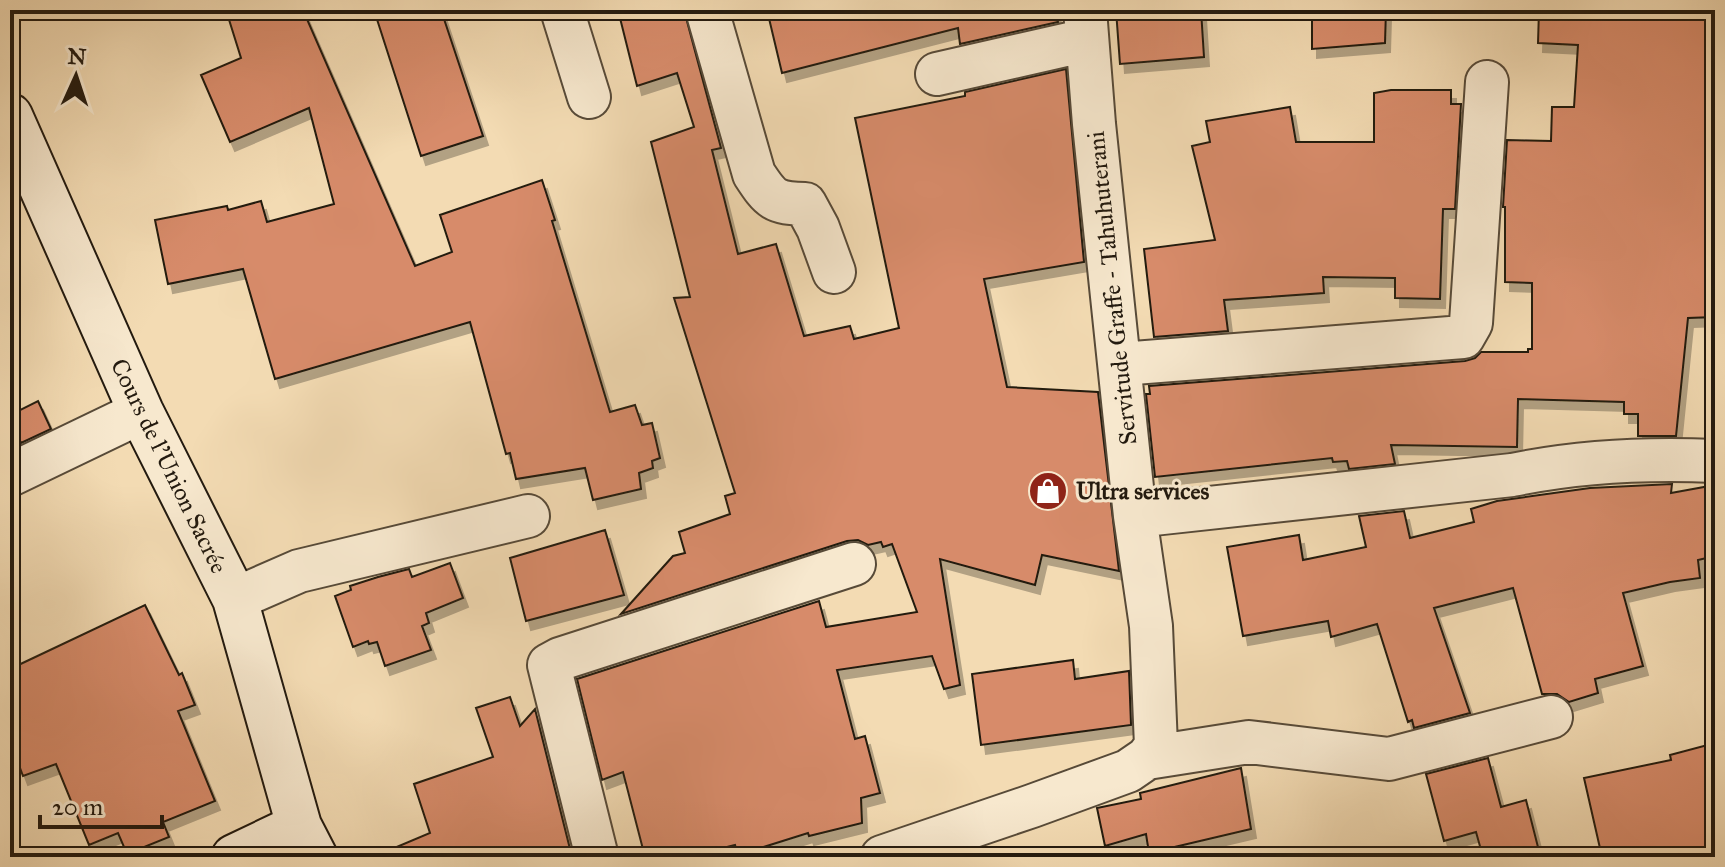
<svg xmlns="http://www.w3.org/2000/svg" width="1725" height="867" viewBox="0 0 1725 867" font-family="'IM FELL Great Primer',serif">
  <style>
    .building { fill: #d78b6b; stroke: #231a0f; stroke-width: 2; filter: url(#shadow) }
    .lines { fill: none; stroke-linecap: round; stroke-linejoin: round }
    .minor-casing { stroke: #574a38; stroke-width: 46 }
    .secondary-casing { stroke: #231a0f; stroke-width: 48 }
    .minor { stroke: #f7e8ce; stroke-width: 42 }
    .secondary { stroke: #f7e8ce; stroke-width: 44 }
    .labels { text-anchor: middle; stroke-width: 6; stroke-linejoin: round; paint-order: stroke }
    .street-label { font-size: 24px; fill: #231a0f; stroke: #f7e8ce }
    .poi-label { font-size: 24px; font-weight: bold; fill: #231a0f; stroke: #f7e8ce; text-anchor: start }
  </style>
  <defs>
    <filter id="shadow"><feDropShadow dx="5" dy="9" stdDeviation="0" flood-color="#0004"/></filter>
  </defs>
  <rect width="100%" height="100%" fill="#f3dbb3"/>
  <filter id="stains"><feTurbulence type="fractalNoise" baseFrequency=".0025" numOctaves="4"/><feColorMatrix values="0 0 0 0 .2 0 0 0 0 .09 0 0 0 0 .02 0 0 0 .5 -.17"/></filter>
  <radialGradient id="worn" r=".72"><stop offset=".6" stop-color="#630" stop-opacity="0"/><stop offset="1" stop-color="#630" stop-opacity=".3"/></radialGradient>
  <path class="building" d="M 226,10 L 303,10 L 415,266 L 452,252 L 440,215 L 542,180 L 555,220 L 552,221 L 610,412 L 635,405 L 642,425 L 652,423 L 660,458 L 652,461 L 653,468 L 639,473 L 641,489 L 593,500 L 585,468 L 516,479 L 510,453 L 506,454 L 470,322 L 275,379 L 243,269 L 168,284 L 155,220 L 227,206 L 228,210 L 261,201 L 267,222 L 334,204 L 309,108 L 230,142 L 201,75 L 241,58 Z
    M 374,10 L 441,10 L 483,136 L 421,156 Z
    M 618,10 L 684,10 L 721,148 L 712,150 L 738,254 L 776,244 L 804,336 L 850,326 L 854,339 L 899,328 L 855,118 L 965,96 L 965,92 L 1066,69 L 1084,262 L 984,279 L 1007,387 L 1098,392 L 1119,571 L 1042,555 L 1035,585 L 940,559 L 960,685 L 944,689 L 932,656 L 837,670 L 855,739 L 865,736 L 880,793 L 861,798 L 862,823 L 809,836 L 808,833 L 738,855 L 735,845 L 687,857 L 645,857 L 623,772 L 602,780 L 577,679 L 819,601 L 826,627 L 917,612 L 892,544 L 883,547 L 881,542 L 868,545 L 858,540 L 847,541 L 621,614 L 673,556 L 685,553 L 679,532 L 730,514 L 725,496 L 735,493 L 674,298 L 690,297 L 651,142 L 694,127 L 677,73 L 637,86 Z
    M 767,10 L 1055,10 L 1058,22 L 960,44 L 958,28 L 782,73 Z
    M 1116,10 L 1201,10 L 1204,57 L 1120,64 Z
    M 1312,10 L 1386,10 L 1385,43 L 1312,49 Z
    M 1539,10 L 1715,10 L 1715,317 L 1688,318 L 1676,436 L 1638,436 L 1638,414 L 1624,414 L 1624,402 L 1518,399 L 1517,447 L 1391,445 L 1395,464 L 1349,469 L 1347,461 L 1333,462 L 1332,458 L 1155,477 L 1146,394 L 1150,394 L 1149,386 L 1465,361 L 1475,358 L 1481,352 L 1528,352 L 1528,349 L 1532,349 L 1532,283 L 1505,282 L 1505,207 L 1503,207 L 1507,140 L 1551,141 L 1552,107 L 1574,107 L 1578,45 L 1538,43 Z
    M 1391,90 L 1451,90 L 1451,104 L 1461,104 L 1455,209 L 1443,209 L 1440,299 L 1395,298 L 1395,278 L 1323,277 L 1324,293 L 1224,300 L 1228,331 L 1154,337 L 1144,249 L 1215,240 L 1192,146 L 1210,142 L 1206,121 L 1290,107 L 1296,142 L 1374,142 L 1374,93 Z
    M 38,401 L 51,429 L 21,443 L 10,422 L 10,415 Z
    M 1672,484 L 1671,493 L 1715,485 L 1715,556 L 1698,560 L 1700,578 L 1670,582 L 1623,593 L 1643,666 L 1595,679 L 1598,693 L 1569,702 L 1557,694 L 1542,694 L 1513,588 L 1434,608 L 1470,713 L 1414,728 L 1412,720 L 1408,722 L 1377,624 L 1331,637 L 1328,621 L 1243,636 L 1227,547 L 1299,535 L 1303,560 L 1366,547 L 1359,516 L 1404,511 L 1410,538 L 1474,522 L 1471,509 L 1497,501 L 1590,488 Z
    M 605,530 L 624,595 L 526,621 L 510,558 Z
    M 450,563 L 463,598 L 426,613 L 429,623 L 422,626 L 431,650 L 385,666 L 377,642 L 369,644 L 368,641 L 353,647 L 335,596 L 351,590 L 350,586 L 378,577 L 409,569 L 412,577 Z
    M 145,605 L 179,675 L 182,673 L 195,705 L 178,711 L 215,801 L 163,822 L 169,837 L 127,854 L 118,833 L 89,845 L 56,764 L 23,776 L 10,741 L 10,669 Z
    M 1073,660 L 1075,679 L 1129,671 L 1131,725 L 981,745 L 972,674 Z
    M 510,697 L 520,726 L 535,709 L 572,857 L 373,857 L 430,833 L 414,784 L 493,757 L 476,708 Z
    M 1715,743 L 1715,857 L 1602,857 L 1584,778 L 1671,760 L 1670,755 Z
    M 1488,758 L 1501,807 L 1526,800 L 1539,851 L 1517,857 L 1483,857 L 1476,832 L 1444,841 L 1426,774 Z
    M 1241,768 L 1251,829 L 1149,853 L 1146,834 L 1105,846 L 1097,808 L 1141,799 L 1140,793 Z"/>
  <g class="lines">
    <defs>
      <path id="minor" d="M 562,10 L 589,97
        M 707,10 L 754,174 C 771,200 774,203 805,204 L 818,228 L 834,272
        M 937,74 L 1087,40
        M 1121,364 L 1463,337 L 1471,323 L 1487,82
        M 10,475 L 141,412
        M 1135,516 L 1512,475 C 1580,461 1646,458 1715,461
        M 235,599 L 299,571 L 528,516
        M 1147,758 L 1249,742 L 1389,759 L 1551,717
        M 597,857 L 549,665 L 560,659 L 854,564
        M 882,857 L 1032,806 L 1128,771 L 1147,758 L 1156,746 L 1151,626 L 1135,516 L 1094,124 L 1085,10"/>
      <path id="secondary" d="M 10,116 L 141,412 L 235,599 L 299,826 L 315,857
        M 234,857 L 299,826"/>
    </defs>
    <use href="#minor" class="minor-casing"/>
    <use href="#secondary" class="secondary-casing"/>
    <use href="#minor" class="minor"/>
    <use href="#secondary" class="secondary"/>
  </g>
  <defs>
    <symbol id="shop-disc" viewBox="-11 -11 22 22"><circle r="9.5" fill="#8f2418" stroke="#f7e8ce"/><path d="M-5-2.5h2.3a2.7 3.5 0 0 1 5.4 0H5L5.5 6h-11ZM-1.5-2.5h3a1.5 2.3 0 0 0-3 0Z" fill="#fff"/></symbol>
  </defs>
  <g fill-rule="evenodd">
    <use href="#shop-disc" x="1026" y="469" width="44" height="44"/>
  </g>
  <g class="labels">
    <g class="street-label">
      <text transform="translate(1112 288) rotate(-96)" y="8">Servitude Graffe - Tahuhuterani</text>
      <text transform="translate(169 466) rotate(64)" y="8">Cours de l'Union Sacrée</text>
    </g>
    <g class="poi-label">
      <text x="1076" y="499">Ultra services</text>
    </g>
  </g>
  <rect width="1725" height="867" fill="none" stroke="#f3dbb3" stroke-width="40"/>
  <rect x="12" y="12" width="1701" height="843" fill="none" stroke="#231a0f" stroke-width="4"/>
  <rect x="20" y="20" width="1685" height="827" fill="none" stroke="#231a0f" stroke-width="2"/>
  <g transform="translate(76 76) rotate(3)" stroke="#f7e8ce" stroke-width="6" paint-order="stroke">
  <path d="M0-6L14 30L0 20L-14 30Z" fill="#231a0f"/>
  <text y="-12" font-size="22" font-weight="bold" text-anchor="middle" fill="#231a0f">N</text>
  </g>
  <path d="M40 815v12h122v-12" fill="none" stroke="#231a0f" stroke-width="4"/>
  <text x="52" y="815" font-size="24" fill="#231a0f" stroke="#f7e8ce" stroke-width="6" paint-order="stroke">20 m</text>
  <rect width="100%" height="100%" filter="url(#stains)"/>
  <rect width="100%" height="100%" fill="url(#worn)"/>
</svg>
